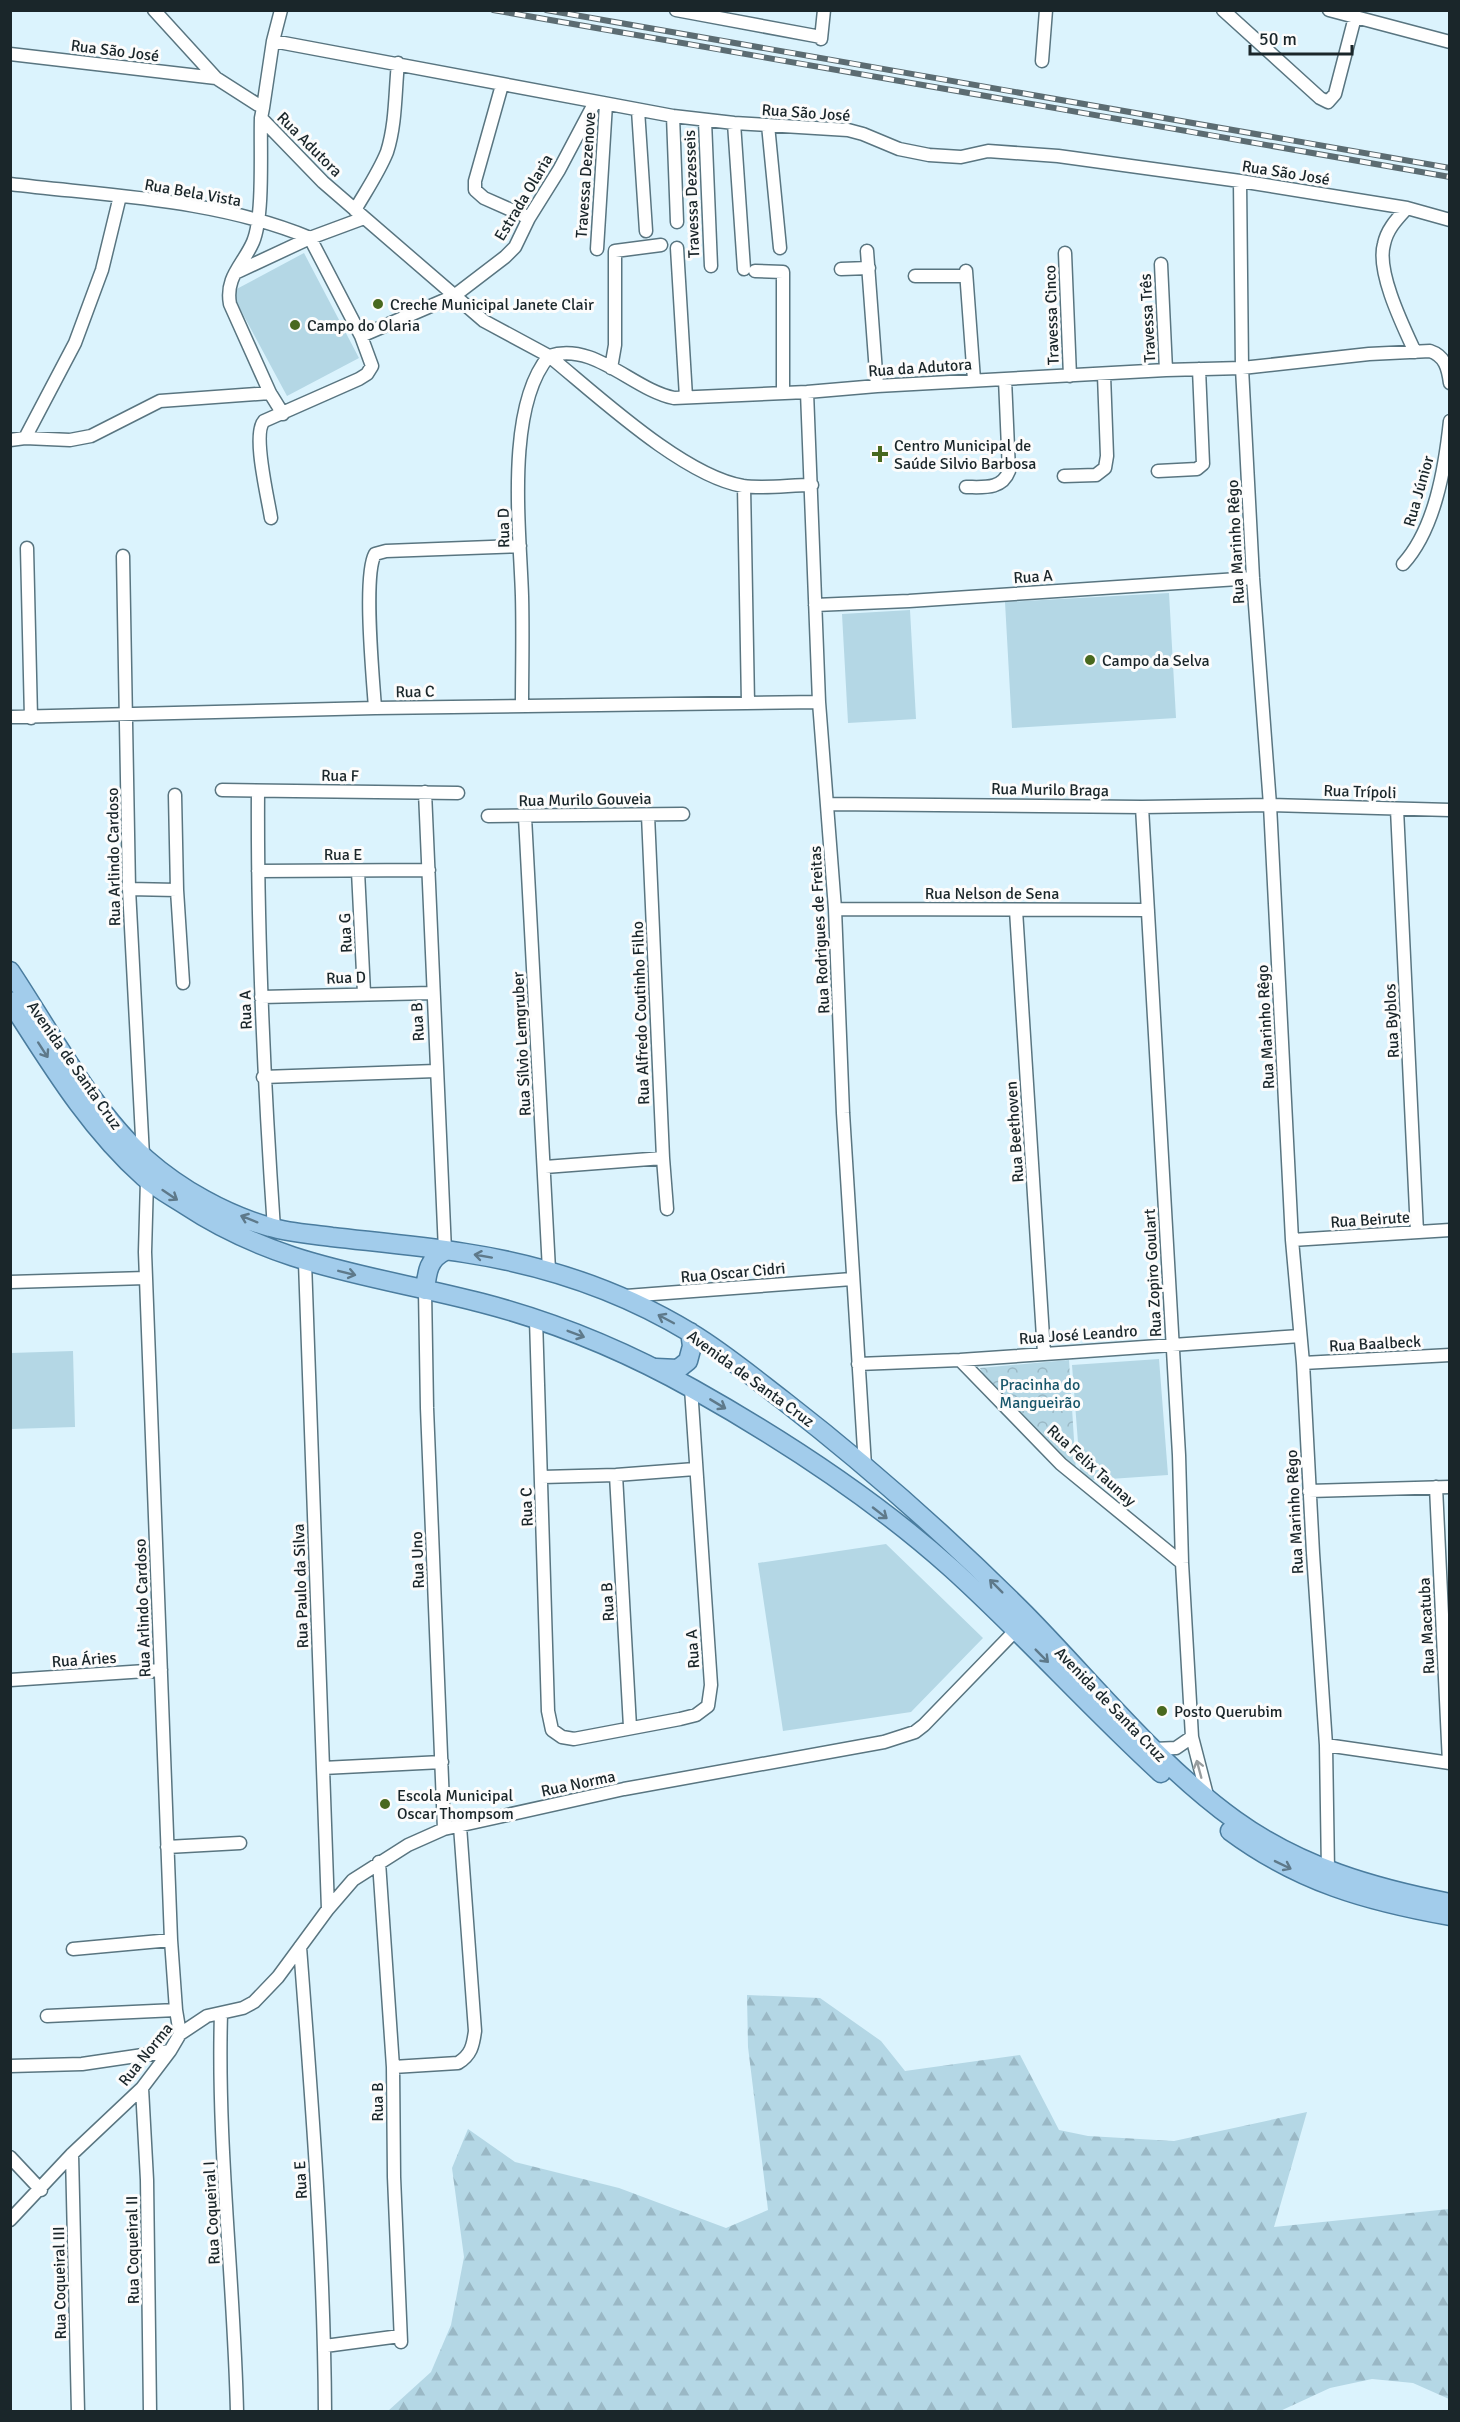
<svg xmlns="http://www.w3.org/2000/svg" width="1460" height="2422" viewBox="0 0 1460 2422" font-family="Signika,sans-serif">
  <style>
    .grass { fill: #b4d7e5 }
    .forest { fill: url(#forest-firs) }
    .park { fill: url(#park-crowns) }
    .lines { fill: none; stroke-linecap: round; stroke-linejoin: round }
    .minor-casing { stroke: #597580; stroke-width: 15 }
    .primary-casing { stroke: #4a7c9e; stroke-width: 21 }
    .minor { stroke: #fff; stroke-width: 12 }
    .primary { stroke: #a2cceb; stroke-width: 18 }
    .rail-casing { stroke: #5c6c72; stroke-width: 6 }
    .rail { stroke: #fcfcfc; stroke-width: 4; stroke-dasharray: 11; stroke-linecap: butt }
    .oneway { stroke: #5e798a }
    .oneway2 { stroke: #989d9f }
    .poi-dot { fill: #49691f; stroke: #fcfcfc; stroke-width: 2 }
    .labels { text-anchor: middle; stroke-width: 6; stroke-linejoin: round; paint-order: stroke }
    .street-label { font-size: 16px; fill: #1a262a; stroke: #fcfcfc }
    .poi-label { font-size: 16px; fill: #1a262a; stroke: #fcfcfc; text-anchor: start }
    .park-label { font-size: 16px; fill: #17566a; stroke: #fcfcfc }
  </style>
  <defs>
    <pattern id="forest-firs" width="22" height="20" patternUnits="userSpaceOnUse" patternTransform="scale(1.5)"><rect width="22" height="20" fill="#b4d7e5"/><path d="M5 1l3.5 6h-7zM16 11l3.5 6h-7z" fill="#9ab8c5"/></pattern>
    <pattern id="park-crowns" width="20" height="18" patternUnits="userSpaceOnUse" patternTransform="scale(1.5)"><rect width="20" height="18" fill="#b4d7e5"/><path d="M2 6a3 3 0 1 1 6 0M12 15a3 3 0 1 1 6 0" fill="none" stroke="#9ab8c5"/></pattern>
  </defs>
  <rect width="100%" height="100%" fill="#dbf3fd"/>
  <path class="grass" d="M 304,253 L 359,358 L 287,396 L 231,292 Z
    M 1169,593 L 1176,718 L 1012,728 L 1005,602 Z
    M 910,610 L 916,719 L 848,723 L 842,614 Z
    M 73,1351 L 75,1427 L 11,1429 L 11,1353 Z
    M 1159,1359 L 1168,1475 L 1081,1481 L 1072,1365 Z
    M 886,1544 L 983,1638 L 911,1712 L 783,1731 L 758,1563 Z"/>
  <path class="forest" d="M 747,1995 L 820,1998 L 881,2041 L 905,2071 L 1020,2055 L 1059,2130 L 1088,2136 L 1174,2141 L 1307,2112 L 1274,2227 L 1449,2209 L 1449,2399 L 1413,2383 L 1372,2379 L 1330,2388 L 1278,2412 L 388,2411 L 431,2372 L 451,2325 L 464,2257 L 452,2168 L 468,2129 L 515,2162 L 619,2188 L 726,2228 L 768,2210 L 748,2047 Z"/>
  <path class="park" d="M 1069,1360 L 1076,1472 L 989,1385 L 980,1368 Z"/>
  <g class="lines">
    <defs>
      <path id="minor" d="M 154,10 L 216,78 L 263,108 L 261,118 L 323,182 L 484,321 L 549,356 C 594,341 633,390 674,398 L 807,392 L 877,386 L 1166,370 L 1242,368 L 1369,354 L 1430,351 C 1445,356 1448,368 1450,383
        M 676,10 L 821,37
        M 1223,10 L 1320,98 L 1328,102 L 1335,94 L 1355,17
        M 1329,10 L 1450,42
        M 821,39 L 824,10
        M 273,41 L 673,116 L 734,123 L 848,130 L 863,134 L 899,149 L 929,155 L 961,157 L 988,151 L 1058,156 L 1240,181 L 1407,208 L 1450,220
        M 10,54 L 216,78
        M 1042,61 L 1046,10
        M 502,85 L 475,181 L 475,190 L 484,198 L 529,218
        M 263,108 L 273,41 L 281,10
        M 638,110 L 646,231
        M 673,116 L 677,222
        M 261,118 C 260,149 264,216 253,242 C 243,265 225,277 230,304 L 270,393 L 283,414
        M 705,121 L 711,266
        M 734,123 L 744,269
        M 768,125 L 780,248
        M 1240,181 L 1242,368 L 1253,578 L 1270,805 L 1292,1240 L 1303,1363 L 1313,1553 L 1326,1745 L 1328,1871
        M 10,184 C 110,196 216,199 310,238
        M 1407,208 C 1397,219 1387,229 1384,244 C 1376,271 1403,326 1415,352
        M 355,210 C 366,191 379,172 387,152 C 396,124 395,92 398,63
        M 677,248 L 686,397
        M 597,249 L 606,104
        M 867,251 L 877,386
        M 1065,253 L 1070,376
        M 1161,264 L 1166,370
        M 841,269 L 869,268
        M 755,271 L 783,272 L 783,393
        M 966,271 L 974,380
        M 235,273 L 310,238 L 364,218
        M 915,276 L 966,276
        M 361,336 L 454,296 L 505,257 L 515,247 L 529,218 L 559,170 L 595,102
        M 611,368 L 615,345 L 615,251 L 661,245
        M 807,392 L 819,702 L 835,909 L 843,1113 L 865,1466
        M 25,438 L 75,343 L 102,270 L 120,196
        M 10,440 L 25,438 L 70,440 L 91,436 L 160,401 L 270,393
        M 1158,471 L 1197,469 L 1203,464 L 1199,369
        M 1064,476 L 1096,475 L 1105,468 L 1107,456 L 1104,375
        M 744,486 L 748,703
        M 966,487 C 983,487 1002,490 1009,471 L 1005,379
        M 271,518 C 268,498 252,434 264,421 L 359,379 L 367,374 L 372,366 L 361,336 L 310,238
        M 27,548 L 31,718
        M 123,556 L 129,889 L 143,1156
        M 1403,564 C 1435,529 1445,468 1450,421
        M 815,605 L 909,601 L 1253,578
        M 522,706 C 522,670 523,633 522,596 C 520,530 505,408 549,356 C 597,395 683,476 743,486 C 765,489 790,485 812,485
        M 375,708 C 373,678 363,576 375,554 L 386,551 L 520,546
        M 10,717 L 375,708 L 819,702
        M 222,790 L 458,793
        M 258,791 C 257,937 264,1083 274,1229
        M 425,792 L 445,1251
        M 175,795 L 177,890 L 183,983
        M 829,804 L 1142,807 L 1270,805 L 1450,810
        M 1142,807 L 1179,1455 L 1182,1563 L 1192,1737 L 1208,1799
        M 1397,809 L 1417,1232
        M 648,815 L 663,1158 L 667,1209
        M 488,816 L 683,814
        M 525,817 L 549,1270
        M 258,871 L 429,870
        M 358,871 L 364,993
        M 129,889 L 177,890
        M 835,909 L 1148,910
        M 1016,910 L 1044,1353
        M 261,997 L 432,993
        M 263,1077 L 436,1071
        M 545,1167 L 663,1158
        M 147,1180 L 145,1252 L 171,1940 L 176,2010 L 180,2034
        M 1292,1240 L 1450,1230
        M 305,1262 L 328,1909
        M 10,1282 L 146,1278
        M 425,1290 L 427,1408 L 444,1829
        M 626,1296 L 852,1279
        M 536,1319 L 548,1711 L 552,1730 L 562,1737 L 574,1739 L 680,1719 L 696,1715 L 708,1706 L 711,1685 L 691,1388
        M 960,1360 L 1061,1464 L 1182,1563
        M 1303,1363 L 1450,1355
        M 858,1364 L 960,1360 L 1300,1336
        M 616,1475 L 630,1727
        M 542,1477 L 616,1475 L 695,1469
        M 1436,1487 L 1449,1763
        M 1309,1491 L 1450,1487
        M 10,1680 L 161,1670
        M 1326,1745 L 1450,1763
        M 1154,1749 L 1176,1748 L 1192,1737
        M 323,1768 L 442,1762
        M 167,1847 L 240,1843
        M 379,1862 L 393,2067 L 394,2177 L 401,2342
        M 300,1947 C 312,2102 324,2257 325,2412
        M 73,1949 L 171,1940
        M 221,2013 C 217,2146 234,2279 237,2412
        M 47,2016 L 176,2010
        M 10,2066 L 82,2064 L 170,2051
        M 393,2067 L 458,2063 C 471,2055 473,2046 475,2031 L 460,1826
        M 142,2088 L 147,2180 L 150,2412
        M 72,2154 L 78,2412
        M 10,2157 L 41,2190
        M 10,2220 L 72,2154 L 142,2088 L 170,2051 L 180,2034 L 207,2016 L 243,2008 L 254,2002 L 278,1977 L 328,1909 L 353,1880 L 408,1845 L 444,1829 L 624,1789 L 884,1742 L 915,1732 L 924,1725 L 1016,1630
        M 325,2346 L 400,2336"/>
      <path id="primary" d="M 10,971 C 50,1031 92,1111 146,1159 C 180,1189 226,1215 270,1227 C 290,1233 311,1234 332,1237 C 376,1242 421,1246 465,1253 C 544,1265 622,1291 691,1333 C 724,1353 754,1378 784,1401 C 869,1467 949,1538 1025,1614 C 1092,1682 1157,1764 1235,1820 C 1300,1867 1373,1888 1450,1903
        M 10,1001 C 50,1063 88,1127 144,1177 C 156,1188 171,1196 185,1205 C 280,1268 375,1275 482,1303 C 555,1322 627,1352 693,1389 C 782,1439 875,1500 951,1568 C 1024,1634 1089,1707 1161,1773
        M 425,1290 C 427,1273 428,1259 445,1251
        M 656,1368 L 678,1369 L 688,1361 L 692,1346 L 690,1332
        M 1230,1831 C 1299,1882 1366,1901 1450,1916"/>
    </defs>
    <use href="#minor" class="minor-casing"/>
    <use href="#primary" class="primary-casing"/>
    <use href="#minor" class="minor"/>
    <use href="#primary" class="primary"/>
    <defs>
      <path id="rail" d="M 493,10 L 1450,177
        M 546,10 L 1450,168"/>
    </defs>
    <use href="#rail" class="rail-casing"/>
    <use href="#rail" class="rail"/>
  </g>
  <defs><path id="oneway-shaft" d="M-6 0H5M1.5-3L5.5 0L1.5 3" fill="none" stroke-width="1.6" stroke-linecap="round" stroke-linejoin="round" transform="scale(1.5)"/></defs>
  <g class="oneway">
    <use href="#oneway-shaft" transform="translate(43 1050) rotate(57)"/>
    <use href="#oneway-shaft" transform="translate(170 1195) rotate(34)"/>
    <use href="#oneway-shaft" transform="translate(249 1219) rotate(-158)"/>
    <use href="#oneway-shaft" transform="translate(483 1256) rotate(-170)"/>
    <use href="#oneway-shaft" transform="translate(347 1273) rotate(14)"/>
    <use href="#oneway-shaft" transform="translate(666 1319) rotate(-152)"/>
    <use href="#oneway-shaft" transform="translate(576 1334) rotate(21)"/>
    <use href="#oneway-shaft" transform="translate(718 1404) rotate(31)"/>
    <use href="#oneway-shaft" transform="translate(880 1513) rotate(38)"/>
    <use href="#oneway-shaft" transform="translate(996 1586) rotate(-135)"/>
    <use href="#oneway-shaft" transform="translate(1042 1656) rotate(45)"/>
    <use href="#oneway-shaft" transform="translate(1283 1865) rotate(26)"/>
  </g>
  <use class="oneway2" href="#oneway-shaft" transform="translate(1199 1769) rotate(-105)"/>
  <g class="poi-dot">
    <circle cx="378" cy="304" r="6"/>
    <circle cx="295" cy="325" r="6"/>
    <path d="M877 445h6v6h6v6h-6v6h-6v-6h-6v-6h6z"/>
    <circle cx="1090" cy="660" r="6"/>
    <circle cx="1162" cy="1711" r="6"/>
    <circle cx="385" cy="1804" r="6"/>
  </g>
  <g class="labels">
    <g class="street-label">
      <text transform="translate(115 50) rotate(7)" y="6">Rua São José</text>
      <text transform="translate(806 112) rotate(4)" y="6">Rua São José</text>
      <text transform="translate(310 144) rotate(45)" y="6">Rua Adutora</text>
      <text transform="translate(1286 172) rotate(9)" y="6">Rua São José</text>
      <text transform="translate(585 175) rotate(-86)" y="6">Travessa Dezenove</text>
      <text transform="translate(193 192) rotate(10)" y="6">Rua Bela Vista</text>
      <text transform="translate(691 194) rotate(-92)" y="6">Travessa Dezesseis</text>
      <text transform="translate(523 197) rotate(-59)" y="6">Estrada Olaria</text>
      <text transform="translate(1051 315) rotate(-92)" y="6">Travessa Cinco</text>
      <text transform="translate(1147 318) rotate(-93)" y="6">Travessa Três</text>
      <text transform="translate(920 367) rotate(-4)" y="6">Rua da Adutora</text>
      <text transform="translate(1418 491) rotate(-74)" y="6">Rua Júnior</text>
      <text transform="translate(503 528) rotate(-91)" y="6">Rua D</text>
      <text transform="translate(1235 542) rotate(-93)" y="6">Rua Marinho Rêgo</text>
      <text transform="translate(1033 576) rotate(-4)" y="6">Rua A</text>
      <text transform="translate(415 691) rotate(-1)" y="6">Rua C</text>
      <text transform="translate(340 775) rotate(1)" y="6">Rua F</text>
      <text transform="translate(1050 789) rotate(1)" y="6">Rua Murilo Braga</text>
      <text transform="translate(1360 791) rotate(2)" y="6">Rua Trípoli</text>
      <text transform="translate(585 799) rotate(-1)" y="6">Rua Murilo Gouveia</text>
      <text x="343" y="860">Rua E</text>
      <text transform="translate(113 857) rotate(-91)" y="6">Rua Arlindo Cardoso</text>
      <text x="992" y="899">Rua Nelson de Sena</text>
      <text transform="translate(819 930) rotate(-93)" y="6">Rua Rodrigues de Freitas</text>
      <text transform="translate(345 933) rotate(-93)" y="6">Rua G</text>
      <text transform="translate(346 977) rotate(-2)" y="6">Rua D</text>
      <text transform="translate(245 1010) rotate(-92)" y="6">Rua A</text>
      <text transform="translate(640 1013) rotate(-92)" y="6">Rua Alfredo Coutinho Filho</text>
      <text transform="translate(1391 1021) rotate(-93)" y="6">Rua Byblos</text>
      <text transform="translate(417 1022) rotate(-93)" y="6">Rua B</text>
      <text transform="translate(1265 1027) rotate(-93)" y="6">Rua Marinho Rêgo</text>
      <text transform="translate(521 1044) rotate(-93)" y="6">Rua Sílvio Lemgruber</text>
      <text transform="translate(75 1065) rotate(55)" y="6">Avenida de Santa Cruz</text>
      <text transform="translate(1014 1132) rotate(-94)" y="6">Rua Beethoven</text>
      <text transform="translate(1370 1219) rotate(-4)" y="6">Rua Beirute</text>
      <text transform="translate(733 1272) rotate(-5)" y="6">Rua Oscar Cidri</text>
      <text transform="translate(1152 1273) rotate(-93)" y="6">Rua Zopiro Goulart</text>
      <text transform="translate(1078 1334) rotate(-4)" y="6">Rua José Leandro</text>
      <text transform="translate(1375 1343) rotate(-3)" y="6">Rua Baalbeck</text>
      <text transform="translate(751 1378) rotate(36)" y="6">Avenida de Santa Cruz</text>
      <text transform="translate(1092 1465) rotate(42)" y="6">Rua Felix Taunay</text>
      <text transform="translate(526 1507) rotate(-92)" y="6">Rua C</text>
      <text transform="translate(1294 1512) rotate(-93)" y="6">Rua Marinho Rêgo</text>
      <text transform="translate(417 1560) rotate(-92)" y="6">Rua Uno</text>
      <text transform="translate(300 1586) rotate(-92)" y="6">Rua Paulo da Silva</text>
      <text transform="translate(607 1602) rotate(-93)" y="6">Rua B</text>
      <text transform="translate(142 1608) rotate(-92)" y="6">Rua Arlindo Cardoso</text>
      <text transform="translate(1426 1626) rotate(-93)" y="6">Rua Macatuba</text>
      <text transform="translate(692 1649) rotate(-94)" y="6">Rua A</text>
      <text transform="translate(84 1659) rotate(-4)" y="6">Rua Áries</text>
      <text transform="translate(1111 1704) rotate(46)" y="6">Avenida de Santa Cruz</text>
      <text transform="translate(578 1783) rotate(-12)" y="6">Rua Norma</text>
      <text transform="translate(145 2054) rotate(-51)" y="6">Rua Norma</text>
      <text transform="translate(377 2102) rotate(-90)" y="6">Rua B</text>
      <text transform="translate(300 2180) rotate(-93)" y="6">Rua E</text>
      <text transform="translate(211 2213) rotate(-93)" y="6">Rua Coqueiral I</text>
      <text transform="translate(132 2250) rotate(-91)" y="6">Rua Coqueiral II</text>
      <text transform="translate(59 2283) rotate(-91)" y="6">Rua Coqueiral III</text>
    </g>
    <g class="poi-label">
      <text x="390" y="310">Creche Municipal Janete Clair</text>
      <text x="307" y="331">Campo do Olaria</text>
      <text x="894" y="451">Centro Municipal de<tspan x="894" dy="18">Saúde Silvio Barbosa</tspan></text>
      <text x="1102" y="666">Campo da Selva</text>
      <text x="1174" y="1717">Posto Querubim</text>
      <text x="397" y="1801">Escola Municipal<tspan x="397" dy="18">Oscar Thompsom</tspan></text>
    </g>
    <g class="park-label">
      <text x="1040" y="1390">Pracinha do<tspan x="1040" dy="18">Mangueirão</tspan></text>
    </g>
  </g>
  <rect width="1460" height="2422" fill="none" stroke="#1a262a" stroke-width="24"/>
  <path d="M1250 45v9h102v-9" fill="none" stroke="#1a262a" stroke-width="3"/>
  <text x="1259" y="45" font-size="18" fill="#1a262a" stroke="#fcfcfc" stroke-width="4.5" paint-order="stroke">50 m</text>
</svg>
